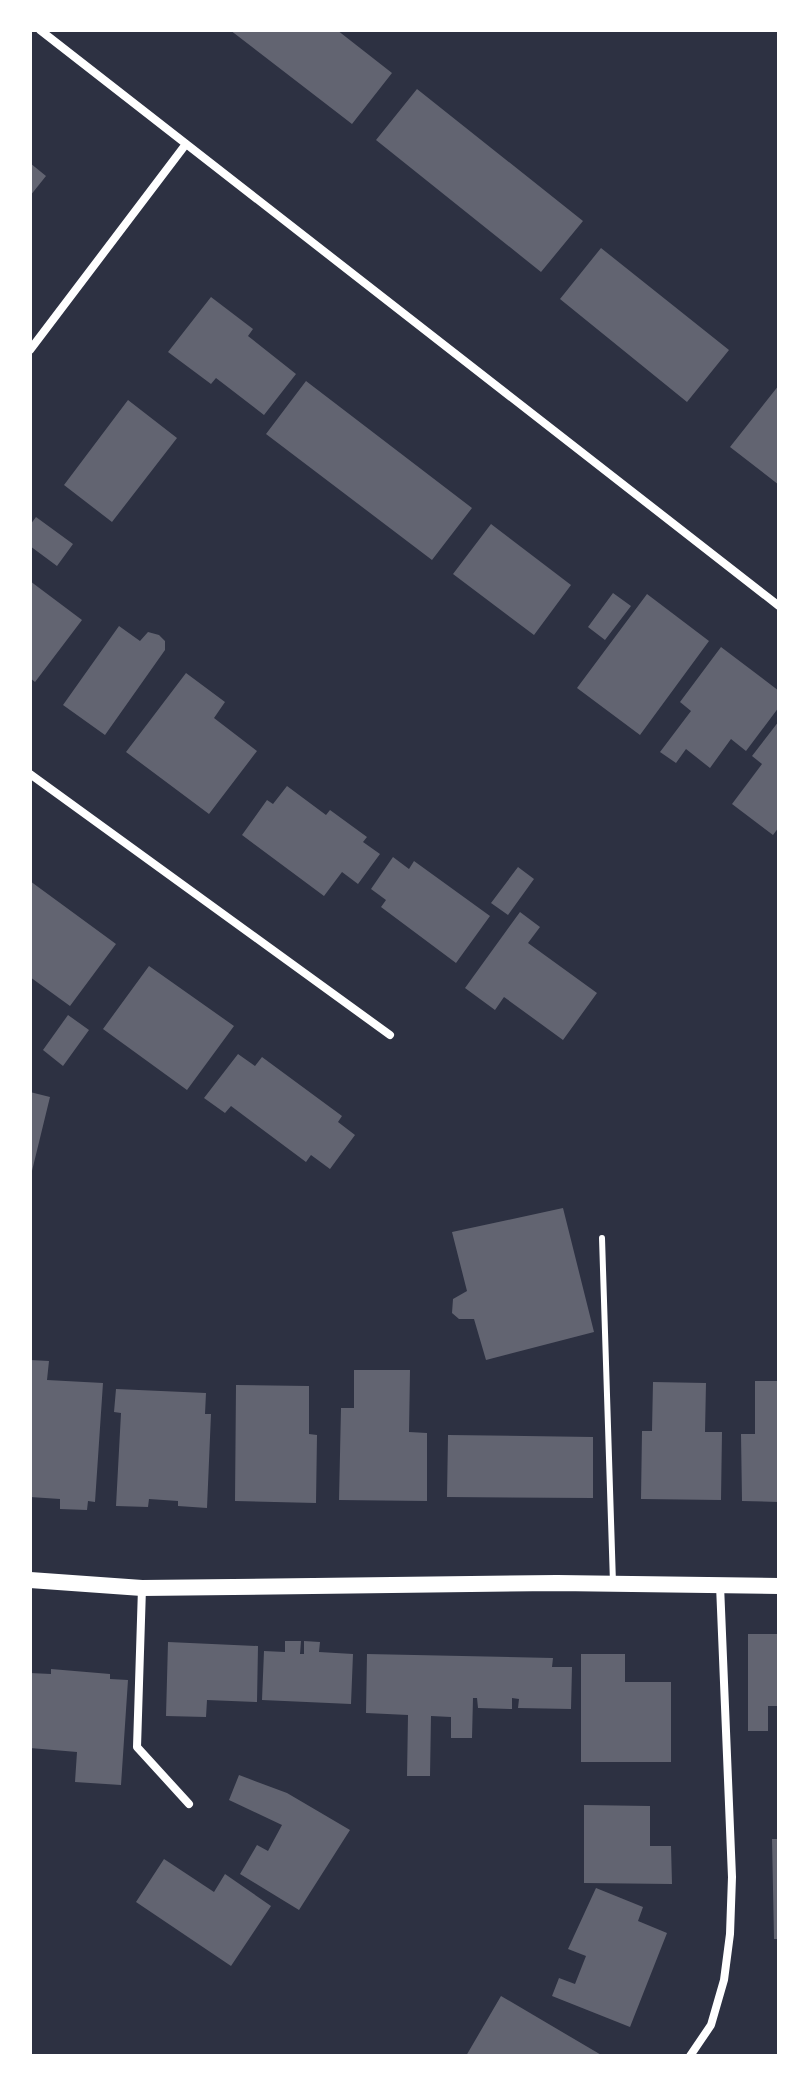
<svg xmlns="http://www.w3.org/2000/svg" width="809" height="2086" viewBox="0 0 809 2086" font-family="'Crimson Pro',serif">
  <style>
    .building { fill: #626471 }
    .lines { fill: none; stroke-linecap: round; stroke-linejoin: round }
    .service { stroke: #fff; stroke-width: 6 }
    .minor { stroke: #fff; stroke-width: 8 }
    .secondary { stroke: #fff; stroke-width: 16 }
  </style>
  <rect width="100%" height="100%" fill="#2d3142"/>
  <path class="building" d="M 230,30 L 337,30 L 392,73 L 352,124 Z
    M 417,89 L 583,221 L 541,272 L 376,140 Z
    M 30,163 L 46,176 L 30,196 Z
    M 601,248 L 729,350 L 687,402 L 560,299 Z
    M 211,297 L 253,329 L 248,336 L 296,374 L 264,415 L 216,378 L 211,384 L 168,352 Z
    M 306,381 L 472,508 L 432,560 L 266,434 Z
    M 779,385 L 779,485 L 730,447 Z
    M 128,400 L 177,438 L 112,522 L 64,485 Z
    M 36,517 L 73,544 L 57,566 L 30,546 L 30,525 Z
    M 491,524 L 571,585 L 534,635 L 453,574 Z
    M 30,581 L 82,620 L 35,682 L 30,678 Z
    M 613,593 L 631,606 L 605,640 L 588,627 Z
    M 647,594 L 709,641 L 640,735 L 577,688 Z
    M 119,626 L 140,641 L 148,632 L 159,635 L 165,641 L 165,650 L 105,735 L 63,705 Z
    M 721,647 L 779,691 L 779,707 L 746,751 L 731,739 L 710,768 L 686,749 L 676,763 L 660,752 L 691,711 L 680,702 Z
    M 186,673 L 225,702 L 214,718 L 257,751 L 209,814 L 126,752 Z
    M 779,721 L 779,827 L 773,835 L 732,804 L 762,764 L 752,756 Z
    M 287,786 L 326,815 L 330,810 L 367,837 L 363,842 L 380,854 L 358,884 L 342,872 L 324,896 L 242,835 L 267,800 L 273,804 Z
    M 393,857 L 409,869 L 414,861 L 490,916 L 456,963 L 381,907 L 386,900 L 371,889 Z
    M 518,867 L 534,879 L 508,915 L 491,903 Z
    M 30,881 L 116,944 L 70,1006 L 30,977 Z
    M 520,912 L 540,927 L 528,943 L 597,993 L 563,1040 L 504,997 L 495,1010 L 465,988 Z
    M 149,966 L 234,1026 L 187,1090 L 103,1029 Z
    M 68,1015 L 89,1030 L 63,1066 L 43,1050 Z
    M 238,1054 L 255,1066 L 262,1057 L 342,1116 L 338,1122 L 355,1135 L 330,1169 L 311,1155 L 306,1162 L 231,1106 L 225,1113 L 204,1098 Z
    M 30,1092 L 50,1097 L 31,1175 L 30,1175 Z
    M 563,1208 L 594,1332 L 486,1360 L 474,1319 L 459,1319 L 452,1313 L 453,1299 L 467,1291 L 452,1232 Z
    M 30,1360 L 49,1361 L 47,1380 L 103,1383 L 95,1502 L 88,1501 L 87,1510 L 60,1509 L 60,1499 L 30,1497 Z
    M 354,1370 L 410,1370 L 409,1432 L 427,1433 L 427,1501 L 339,1500 L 341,1408 L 354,1408 Z
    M 755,1381 L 779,1381 L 779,1502 L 742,1501 L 741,1434 L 755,1434 Z
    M 653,1382 L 706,1383 L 705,1432 L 722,1432 L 721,1500 L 641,1499 L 642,1431 L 652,1431 Z
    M 236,1385 L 309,1386 L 309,1434 L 317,1435 L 316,1503 L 235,1501 Z
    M 116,1389 L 206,1393 L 205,1414 L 211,1414 L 207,1508 L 178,1506 L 178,1501 L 149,1499 L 148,1507 L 116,1506 L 121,1413 L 114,1412 Z
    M 448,1435 L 593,1437 L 593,1498 L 447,1497 Z
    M 748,1634 L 779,1634 L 779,1690 L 777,1706 L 768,1706 L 768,1731 L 748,1731 Z
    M 285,1641 L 301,1641 L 300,1654 L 304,1654 L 304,1641 L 320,1642 L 319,1652 L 353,1654 L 351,1704 L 262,1700 L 264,1651 L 285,1652 Z
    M 168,1642 L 258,1646 L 257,1702 L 207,1700 L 206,1717 L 166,1716 Z
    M 367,1654 L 553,1658 L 552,1667 L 572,1667 L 571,1709 L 518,1708 L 519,1699 L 512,1698 L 512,1709 L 478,1708 L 477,1698 L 473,1698 L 472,1738 L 451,1738 L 451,1717 L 431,1716 L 430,1776 L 407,1776 L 408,1715 L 366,1713 Z
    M 581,1654 L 625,1654 L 625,1682 L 671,1682 L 671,1762 L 581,1762 Z
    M 51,1669 L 110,1674 L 110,1679 L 128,1680 L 121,1785 L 75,1782 L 77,1752 L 30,1748 L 30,1673 L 51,1674 Z
    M 239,1775 L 287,1793 L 350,1830 L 299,1910 L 240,1874 L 257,1845 L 268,1851 L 282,1825 L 229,1800 Z
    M 584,1805 L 650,1806 L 650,1846 L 671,1846 L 672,1884 L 584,1883 Z
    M 772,1839 L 779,1839 L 779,1939 L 774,1939 Z
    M 164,1859 L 214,1892 L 225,1874 L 271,1906 L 231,1966 L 136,1902 Z
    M 596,1888 L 643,1907 L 638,1921 L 667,1933 L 630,2027 L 552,1996 L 559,1978 L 575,1984 L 586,1956 L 568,1949 Z
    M 501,1996 L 603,2056 L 466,2056 Z"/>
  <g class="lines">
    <path class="service" d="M 602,1238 L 613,1583"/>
    <path class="minor" d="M 40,30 L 779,606
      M 30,350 L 186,144
      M 30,774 L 390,1035
      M 142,1588 L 137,1747 L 189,1804
      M 690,2056 L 711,2025 L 724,1980 L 730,1934 L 732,1877 L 720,1585"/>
    <path class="secondary" d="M 30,1580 L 142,1588 L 557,1583 L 779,1586"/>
  </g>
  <rect width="809" height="2086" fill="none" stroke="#ffffff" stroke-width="64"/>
</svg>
